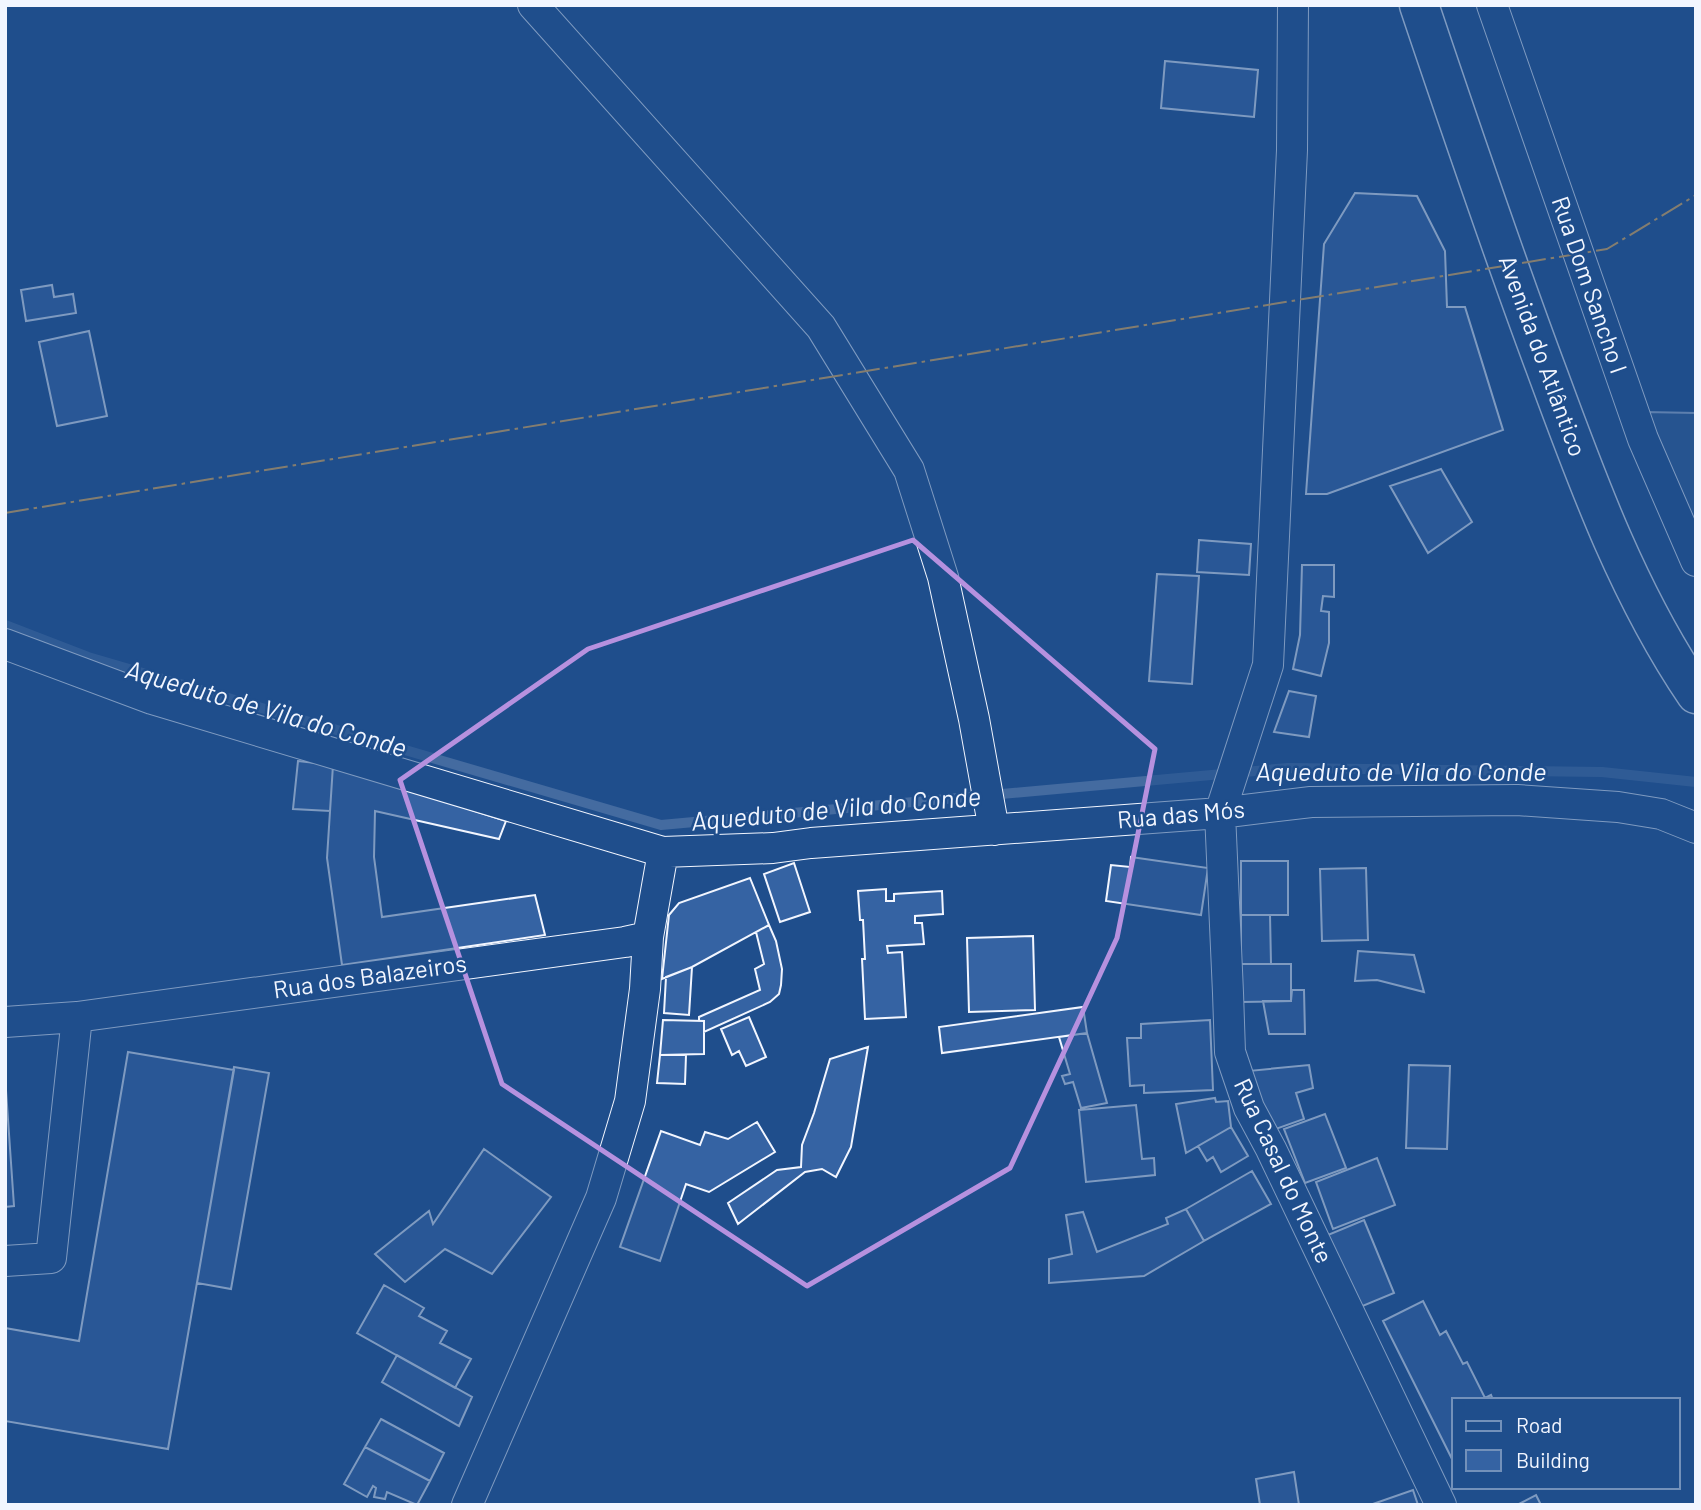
<svg xmlns="http://www.w3.org/2000/svg" width="1701" height="1510" viewBox="0 0 1701 1510" font-family="Barlow,sans-serif">
  <style>
    .built { fill: #305b95; stroke: #a8bbd7; stroke-width: 2 }
    .lines { fill: none; stroke-linecap: round; stroke-linejoin: round }
    .stream { stroke: #446ba0; stroke-width: 10 }
    .building { fill: #3563a3; stroke: #f2f6ff; stroke-width: 2 }
    .minor-casing { stroke: #f2f6ff; stroke-width: 32 }
    .primary-casing { stroke: #f2f6ff; stroke-width: 41 }
    .minor { stroke: #1f4e8c; stroke-width: 30 }
    .primary { stroke: #1f4e8c; stroke-width: 38 }
    .power { stroke: #ffb74d; stroke-width: 2; stroke-dasharray: 24 5 3.5 5; stroke-linecap: butt }
    .marked { fill: none; stroke: #b691df; stroke-width: 5; stroke-linejoin: round }
    .labels { text-anchor: middle; stroke-width: 5; stroke-linejoin: round; paint-order: stroke }
    .street-label { font-size: 24px; fill: #f2f6ff; stroke: #1f4e8c }
    .water-label { font-size: 26px; font-style: italic; fill: #f2f6ff; stroke: #1f4e8c }
  </style>
  <rect width="100%" height="100%" fill="#1f4e8c"/>
  <path class="built" d="M 1645,412 L 1696,413 L 1696,524 Z"/>
  <g class="lines">
    <path class="stream" d="M 5,625 L 88,657 L 661,825 L 1288,768 L 1602,772 L 1696,782"/>
  </g>
  <path class="building" d="M 1165,61 L 1258,70 L 1254,117 L 1161,108 Z
    M 1355,193 L 1417,196 L 1445,251 L 1447,307 L 1465,307 L 1503,430 L 1327,494 L 1306,494 L 1324,244 Z
    M 52,285 L 54,297 L 73,294 L 76,313 L 26,321 L 21,290 Z
    M 89,331 L 107,416 L 57,426 L 39,342 Z
    M 1441,469 L 1472,522 L 1428,553 L 1390,486 Z
    M 1199,540 L 1251,544 L 1249,575 L 1197,572 Z
    M 1302,565 L 1334,565 L 1334,597 L 1323,596 L 1321,611 L 1329,612 L 1329,643 L 1321,676 L 1293,669 L 1300,635 Z
    M 1157,574 L 1199,576 L 1192,684 L 1149,681 Z
    M 1289,691 L 1316,696 L 1309,737 L 1274,732 Z
    M 298,761 L 333,765 L 330,811 L 293,809 Z
    M 333,765 L 506,821 L 499,839 L 375,811 L 374,857 L 382,917 L 535,895 L 545,935 L 342,965 L 327,858 Z
    M 1131,857 L 1208,868 L 1201,915 L 1106,901 L 1111,865 L 1130,867 Z
    M 1241,861 L 1288,861 L 1288,915 L 1241,915 Z
    M 794,863 L 810,912 L 780,922 L 764,874 Z
    M 1366,868 L 1368,940 L 1322,941 L 1320,869 Z
    M 750,878 L 769,925 L 692,967 L 662,979 L 669,915 L 679,903 Z
    M 886,889 L 886,901 L 894,901 L 894,894 L 942,891 L 943,914 L 915,916 L 915,923 L 922,923 L 924,944 L 887,946 L 888,953 L 902,952 L 906,1017 L 865,1019 L 862,959 L 865,959 L 863,920 L 860,920 L 858,891 Z
    M 1241,915 L 1270,915 L 1271,964 L 1241,964 Z
    M 769,925 L 776,941 L 782,969 L 781,985 L 779,994 L 770,1002 L 704,1032 L 704,1021 L 699,1021 L 699,1017 L 760,990 L 755,969 L 764,964 L 756,932 Z
    M 1033,936 L 1035,1010 L 969,1012 L 967,938 Z
    M 1358,951 L 1414,955 L 1424,992 L 1377,980 L 1355,981 Z
    M 1241,964 L 1291,964 L 1291,1001 L 1242,1002 Z
    M 692,967 L 689,1015 L 664,1013 L 666,977 Z
    M 1292,990 L 1304,990 L 1305,1034 L 1269,1034 L 1263,1001 L 1291,1001 Z
    M 1083,1007 L 1087,1033 L 942,1053 L 939,1027 Z
    M 749,1017 L 766,1057 L 746,1066 L 739,1051 L 732,1055 L 721,1029 Z
    M 663,1020 L 704,1021 L 704,1054 L 660,1055 Z
    M 1210,1020 L 1213,1090 L 1144,1093 L 1144,1085 L 1130,1086 L 1127,1038 L 1141,1038 L 1141,1024 Z
    M 1087,1033 L 1107,1103 L 1081,1108 L 1073,1082 L 1065,1084 L 1062,1076 L 1070,1074 L 1059,1037 Z
    M 868,1047 L 851,1147 L 836,1177 L 822,1169 L 805,1172 L 738,1224 L 728,1203 L 777,1170 L 801,1167 L 802,1145 L 814,1113 L 830,1059 Z
    M 128,1052 L 234,1070 L 168,1449 L 5,1421 L 5,1328 L 79,1341 Z
    M 660,1055 L 686,1055 L 685,1084 L 657,1083 Z
    M 1309,1065 L 1313,1088 L 1296,1093 L 1304,1119 L 1267,1132 L 1248,1071 Z
    M 1409,1065 L 1450,1066 L 1447,1149 L 1406,1148 Z
    M 234,1067 L 269,1073 L 231,1289 L 197,1283 Z
    M 5,1076 L 14,1206 L 5,1207 Z
    M 1215,1098 L 1216,1102 L 1228,1101 L 1231,1127 L 1186,1153 L 1176,1104 Z
    M 1136,1105 L 1142,1159 L 1154,1158 L 1155,1175 L 1086,1182 L 1079,1110 Z
    M 1325,1114 L 1346,1168 L 1305,1183 L 1284,1129 Z
    M 757,1122 L 775,1152 L 709,1192 L 686,1184 L 660,1261 L 620,1247 L 661,1131 L 700,1145 L 705,1132 L 728,1139 Z
    M 1231,1127 L 1248,1156 L 1221,1172 L 1213,1157 L 1207,1161 L 1198,1146 Z
    M 484,1149 L 551,1197 L 492,1274 L 445,1249 L 405,1282 L 375,1254 L 429,1211 L 433,1224 Z
    M 1377,1158 L 1395,1205 L 1333,1229 L 1316,1182 Z
    M 1252,1171 L 1271,1204 L 1204,1241 L 1186,1209 Z
    M 1186,1209 L 1204,1241 L 1144,1276 L 1049,1283 L 1049,1259 L 1072,1254 L 1066,1215 L 1083,1212 L 1097,1252 L 1168,1224 L 1166,1218 Z
    M 1364,1220 L 1394,1293 L 1353,1310 L 1323,1237 Z
    M 384,1285 L 424,1308 L 419,1316 L 447,1331 L 440,1343 L 471,1359 L 455,1388 L 357,1333 Z
    M 1423,1301 L 1440,1335 L 1446,1331 L 1463,1364 L 1467,1362 L 1485,1398 L 1491,1395 L 1493,1400 L 1454,1400 L 1454,1463 L 1383,1321 Z
    M 397,1355 L 472,1397 L 459,1426 L 382,1382 Z
    M 381,1419 L 444,1453 L 430,1481 L 365,1447 Z
    M 365,1447 L 430,1481 L 417,1505 L 387,1492 L 385,1499 L 374,1497 L 376,1488 L 373,1486 L 367,1497 L 344,1484 Z
    M 1294,1472 L 1299,1505 L 1260,1505 L 1256,1479 Z
    M 1413,1490 L 1418,1505 L 1370,1505 Z
    M 1536,1495 L 1541,1505 L 1517,1505 Z"/>
  <g class="lines">
    <defs>
      <path id="minor" d="M 533,5 L 821,327 L 909,470 L 943,577 L 974,719 L 994,830
        M 1293,5 L 1292,150 L 1268,665 L 1220,813 L 1228,993 L 1230,1052 L 1249,1108 L 1271,1149 L 1441,1505
        M 1492,5 L 1643,439 L 1696,561
        M 5,644 L 152,699 L 663,852 L 773,848 L 811,843 L 1220,813 L 1311,802 L 1517,800 L 1618,807 L 1661,814 L 1696,828
        M 5,1022 L 77,1017 L 625,942 L 648,937 L 663,852
        M 5,1261 L 51,1258 L 77,1017
        M 467,1505 L 601,1198 L 630,1101 L 645,989 L 648,937"/>
      <path id="primary" d="M 1419,5 C 1461,130 1503,254 1549,377 C 1589,486 1630,597 1696,694"/>
    </defs>
    <use href="#minor" class="minor-casing"/>
    <use href="#primary" class="primary-casing"/>
    <use href="#minor" class="minor"/>
    <use href="#primary" class="primary"/>
    <path class="power" d="M 5,513 L 1607,249 L 1696,195"/>
  </g>
  <path d="M0 0H1701V1510H0ZM 913,540 L 1155,749 L 1117,938 L 1010,1168 L 807,1286 L 502,1084 L 400,780 L 588,649 Z" fill="#1f4e8c" fill-opacity=".55" fill-rule="evenodd"/>
  <path class="marked" d="M 913,540 L 1155,749 L 1117,938 L 1010,1168 L 807,1286 L 502,1084 L 400,780 L 588,649 Z"/>
  <g class="labels">
    <g class="street-label">
      <text transform="translate(1589 285) rotate(71)" y="8">Rua Dom Sancho I</text>
      <text transform="translate(1542 356) rotate(70)" y="8">Avenida do Atlântico</text>
      <text transform="translate(1181 815) rotate(-5)" y="8">Rua das Mós</text>
      <text transform="translate(370 977) rotate(-8)" y="8">Rua dos Balazeiros</text>
      <text transform="translate(1283 1171) rotate(65)" y="8">Rua Casal do Monte</text>
    </g>
    <g class="water-label">
      <text transform="translate(266 709) rotate(16)" y="9">Aqueduto de Vila do Conde</text>
      <text x="1401" y="781">Aqueduto de Vila do Conde</text>
      <text transform="translate(836 809) rotate(-5)" y="9">Aqueduto de Vila do Conde</text>
    </g>
  </g>
  <rect width="1701" height="1510" fill="none" stroke="#f2f6ff" stroke-width="14"/>
  <rect x="1452" y="1398" width="228" height="91" fill="#1f4e8c" stroke="#7391ba" stroke-width="2"/>
  <rect x="1466" y="1421" width="35" height="10" fill="#1f4e8c" stroke="#7391ba" stroke-width="2"/>
  <text x="1516" y="1433" font-size="21" fill="#f2f6ff">Road</text>
  <rect x="1466" y="1450" width="35" height="21" fill="#3563a3" stroke="#7391ba" stroke-width="2"/>
  <text x="1516" y="1468" font-size="21" fill="#f2f6ff">Building</text>
</svg>
